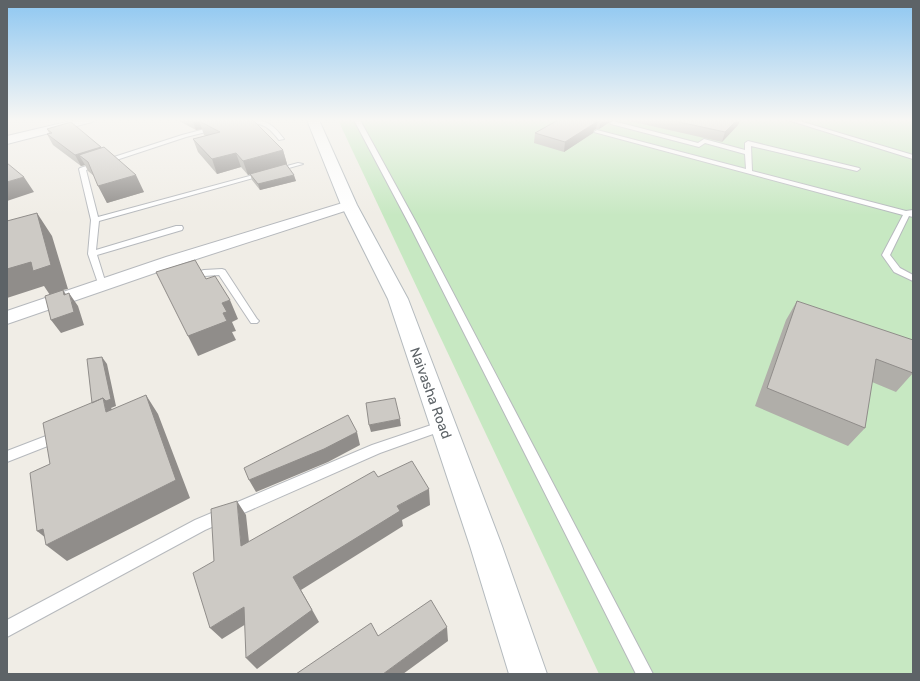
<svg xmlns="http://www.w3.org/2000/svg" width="920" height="681" viewBox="0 0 920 681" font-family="Rubik,sans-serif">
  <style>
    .green { fill: #c7e8c2 }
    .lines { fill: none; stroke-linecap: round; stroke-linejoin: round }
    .service-casing { stroke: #b6b9bd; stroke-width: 2 }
    .minor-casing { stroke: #b6b9bd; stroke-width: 2 }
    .secondary-casing { stroke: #b4babe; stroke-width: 2 }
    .service { fill: #fff; fill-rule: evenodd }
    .minor { fill: #fff; fill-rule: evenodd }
    .secondary { fill: #fff; fill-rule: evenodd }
    .wall { fill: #b0aea9 }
    .shaded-wall { fill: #908d8a }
    .building { fill: #cdcac5; stroke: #908d8a }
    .labels { text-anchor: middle; stroke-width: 3; stroke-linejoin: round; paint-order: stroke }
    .street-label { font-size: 14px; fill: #5d6367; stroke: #fff }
  </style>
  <rect width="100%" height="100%" fill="#f0ede6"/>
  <path class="green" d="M 338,120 L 913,120 L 913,674 L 599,674 Z"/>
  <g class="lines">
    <defs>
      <path id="service" d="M 250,120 C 268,120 273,125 284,139 L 279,140 C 270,129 263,121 247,124 C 243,124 242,125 238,123 Z
        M 354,120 L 360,120 L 417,224 L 653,674 L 636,674 L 409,224 Z
        M 788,120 L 796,120 L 913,155 L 913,159 Z
        M 613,121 L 698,143 L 704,139 L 745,150 L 745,143 L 748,141 L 859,168 L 860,169 L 857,171 L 751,146 L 752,171 L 906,211 L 913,210 L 913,217 L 909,216 L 890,255 L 900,268 L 913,275 L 913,281 L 894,272 L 882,255 L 903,215 L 594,132 L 597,130 L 746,169 L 745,154 L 705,143 L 699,147 L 611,124 L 610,123 Z
        M 216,126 L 219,128 L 218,129 L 186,137 L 86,170 L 98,217 L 298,163 L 303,164 L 99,221 L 96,250 L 176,226 L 182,226 L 183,228 L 182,230 L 97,255 L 106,284 L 102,287 L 99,286 L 88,254 L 91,220 L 79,169 L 80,168 L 182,135 Z
        M 222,269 L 225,270 L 257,319 L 259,321 L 257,323 L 251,323 L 219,275 L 204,276 L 189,280 L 185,277 L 186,275 L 204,270 Z
        M 443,421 L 447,423 L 449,426 L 447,429 L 380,453 L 205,530 L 7,637 L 7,620 L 195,520 L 372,445 Z
        M 59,431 L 63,432 L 65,436 L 63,440 L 7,462 L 7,451 Z"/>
      <path id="minor" d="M 75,120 L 93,120 L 92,122 L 7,144 L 7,136 Z
        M 349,201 L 354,202 L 356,205 L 354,208 L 178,265 L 7,324 L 7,311 L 166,257 Z"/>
      <path id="secondary" d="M 307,120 L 319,120 L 357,205 L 408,299 L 502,546 L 547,674 L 509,674 L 470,546 L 388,299 L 341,205 Z"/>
    </defs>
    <use href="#service" class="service-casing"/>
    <use href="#minor" class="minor-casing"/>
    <use href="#secondary" class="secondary-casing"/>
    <use href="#service" class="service"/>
    <use href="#minor" class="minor"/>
    <use href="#secondary" class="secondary"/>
  </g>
  <path class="wall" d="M 177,120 L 253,120 L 283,150 L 287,164 L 286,165 L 296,181 L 260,190 L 252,180 L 250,174 L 248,175 L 241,167 L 217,174 L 198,152 L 193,139 L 206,136 L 204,135 L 202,129 L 196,130 Z
    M 558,120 L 613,120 L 599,129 L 596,129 L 594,130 L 593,133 L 564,152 L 534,143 L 535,133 Z
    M 625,120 L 740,120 L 738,125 L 722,142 Z
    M 47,129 L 101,147 L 144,192 L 107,203 L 94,176 L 88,171 L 85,165 L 81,166 L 53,145 L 47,134 L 49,133 Z
    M 797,301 L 913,373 L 896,392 L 872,382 L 865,428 L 848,446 L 755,406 L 786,320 Z"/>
  <path class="shaded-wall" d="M 192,120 L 245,120 L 199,121 L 202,129 L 196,130 Z
    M 597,120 L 598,120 L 596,129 L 594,130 L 593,133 L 564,152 L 565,142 Z
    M 601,120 L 613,120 L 599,129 Z
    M 737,120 L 740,120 L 738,125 L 722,142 L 725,132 Z
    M 101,147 L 106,158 L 88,162 L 79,155 L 85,165 L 81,166 L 75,155 Z
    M 283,150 L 287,164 L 248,175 L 243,161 Z
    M 236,153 L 241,167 L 217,174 L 212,159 Z
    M 136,175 L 144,192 L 107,203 L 98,186 Z
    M 294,175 L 296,181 L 260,190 L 258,184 Z
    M 24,177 L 34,192 L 7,201 L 7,182 Z
    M 37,213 L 52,236 L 68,289 L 63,290 L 72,303 L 69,293 L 78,306 L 84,325 L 61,333 L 51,320 L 50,295 L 44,286 L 7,298 L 7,269 Z
    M 230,300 L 238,319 L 232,322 L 236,331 L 232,332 L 236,340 L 198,356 L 188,336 L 223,313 L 222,303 Z
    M 102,357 L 107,364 L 116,406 L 111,408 L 118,417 L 106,412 L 103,398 Z
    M 146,395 L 158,414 L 190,498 L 67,561 L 46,545 L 51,542 L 37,531 Z
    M 400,419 L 401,426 L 371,432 L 369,425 Z
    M 357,432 L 360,445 L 328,462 L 256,492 L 249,480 Z
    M 429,489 L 430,505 L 402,520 L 403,526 L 301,590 L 319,622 L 257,669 L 246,658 L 293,577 L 397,506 Z
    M 237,501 L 246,515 L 251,560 L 241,546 Z
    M 244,607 L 254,619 L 222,639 L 210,628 Z
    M 447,627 L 448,641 L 403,674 L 383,674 Z"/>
  <path class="building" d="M 205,120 L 253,120 L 283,150 L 243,161 L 236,153 L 212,159 L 193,139 L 220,132 L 199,121 Z
    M 558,120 L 597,120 L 595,121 L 595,123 L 565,142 L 535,133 Z
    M 670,120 L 737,120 L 725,132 Z
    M 71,122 L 101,147 L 75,155 L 47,134 L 52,133 L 47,129 Z
    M 104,147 L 136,175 L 98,186 L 88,162 L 79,155 Z
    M 7,163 L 24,177 L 7,182 Z
    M 286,164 L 294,175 L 258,184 L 250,174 Z
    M 37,213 L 51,265 L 33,271 L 31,262 L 7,269 L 7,221 Z
    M 195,260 L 206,279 L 215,276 L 230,300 L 222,303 L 227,312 L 223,313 L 227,321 L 188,336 L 156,272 Z
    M 63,290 L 64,295 L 69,293 L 74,312 L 51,320 L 45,296 Z
    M 797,301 L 913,340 L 913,373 L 876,359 L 865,428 L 767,388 Z
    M 102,357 L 111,399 L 106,401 L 103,398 L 92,403 L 87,359 Z
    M 146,395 L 176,480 L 46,545 L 43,529 L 37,531 L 30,473 L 50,464 L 43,423 L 103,398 L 106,412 Z
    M 395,398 L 400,419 L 369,425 L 366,403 Z
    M 348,415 L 357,432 L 324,449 L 249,480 L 244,468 Z
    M 412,461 L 429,489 L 397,506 L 400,511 L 293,577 L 312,610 L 246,658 L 244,607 L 210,628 L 193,573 L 214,561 L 211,509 L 237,501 L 241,546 L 374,471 L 378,477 Z
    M 431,600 L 447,627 L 383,674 L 296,674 L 371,623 L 378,636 Z"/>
  <linearGradient id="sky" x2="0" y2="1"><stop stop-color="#8ec7f1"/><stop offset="0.56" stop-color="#f8f7f4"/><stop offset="1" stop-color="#f8f7f4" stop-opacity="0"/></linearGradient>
  <rect width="920" height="215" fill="url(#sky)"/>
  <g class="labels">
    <g class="street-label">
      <text transform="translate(431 393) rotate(70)" y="5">Naivasha Road</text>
    </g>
  </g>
  <rect width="920" height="681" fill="none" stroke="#5d6367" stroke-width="16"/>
</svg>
